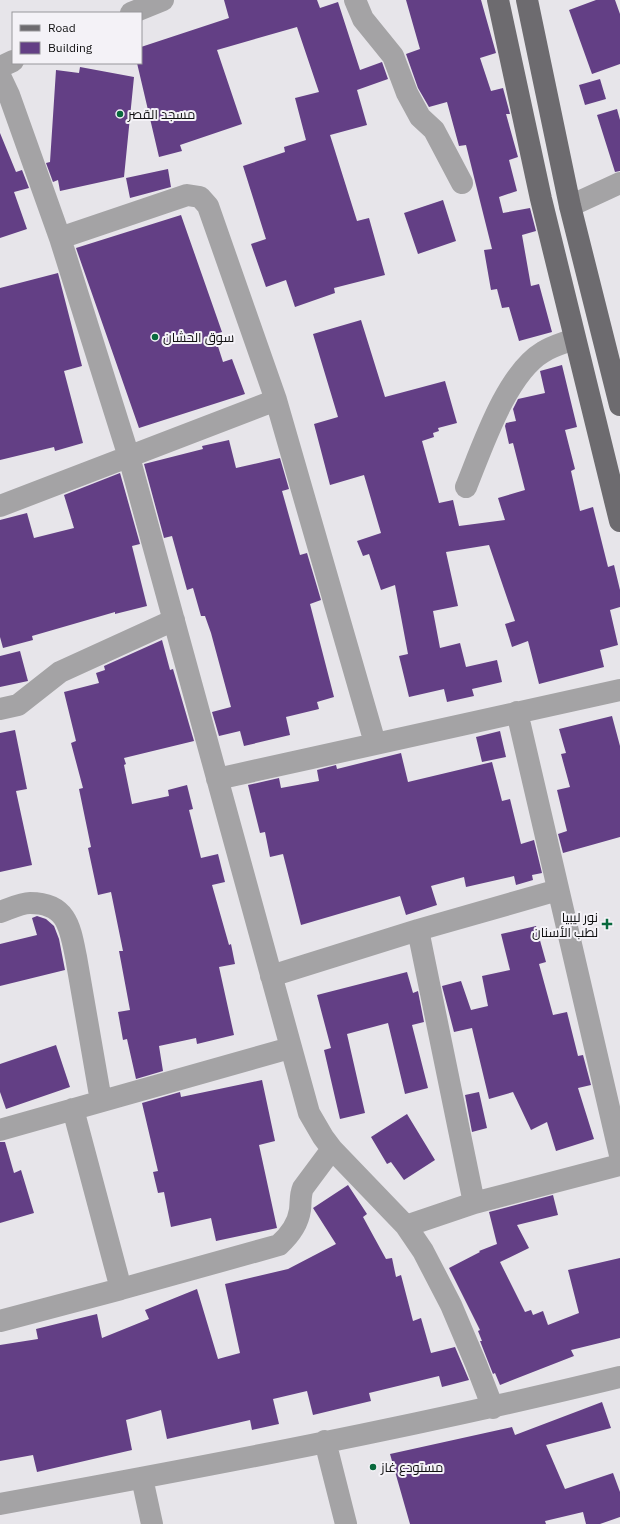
<svg xmlns="http://www.w3.org/2000/svg" width="620" height="1524" viewBox="0 0 620 1524" font-family="'IBM Plex Sans',Cairo,sans-serif">
  <style>
    .building { fill: #633f85 }
    .lines { fill: none; stroke-linecap: round; stroke-linejoin: round }
    .minor { stroke: #a4a3a5; stroke-width: 22 }
    .major { stroke: #6d6b6f; stroke-width: 22 }
    .poi-dot { fill: #09693d; stroke: #f4f2f7; stroke-width: 1.5 }
    .labels { text-anchor: middle; stroke-width: 4; stroke-linejoin: round; paint-order: stroke }
    .poi-label { font-size: 13px; fill: #0f0f10; stroke: #f4f2f7; text-anchor: start }
  </style>
  <rect width="100%" height="100%" fill="#e7e5ea"/>
  <path class="building" d="M 224,0 L 317,0 L 320,8 L 338,2 L 360,70 L 382,62 L 388,79 L 357,90 L 367,125 L 330,135 L 357,221 L 369,218 L 385,275 L 334,288 L 335,293 L 295,307 L 286,280 L 266,287 L 251,244 L 266,239 L 243,166 L 285,152 L 284,147 L 306,140 L 295,98 L 319,92 L 297,27 L 217,50 L 242,124 L 180,145 L 182,151 L 159,157 L 137,63 L 141,63 L 141,47 L 229,18 Z
    M 406,0 L 481,0 L 496,53 L 480,58 L 491,91 L 503,88 L 510,114 L 506,114 L 518,157 L 509,160 L 517,191 L 499,197 L 503,213 L 530,208 L 536,231 L 522,235 L 531,286 L 539,284 L 552,332 L 519,341 L 509,307 L 502,308 L 497,289 L 491,290 L 484,250 L 492,249 L 466,145 L 459,146 L 447,102 L 429,107 L 418,88 L 406,54 L 420,49 Z
    M 596,0 L 615,0 L 620,14 L 620,64 L 592,74 L 569,10 Z
    M 80,67 L 134,77 L 124,177 L 60,191 L 58,180 L 53,182 L 46,163 L 50,162 L 56,70 L 79,73 Z
    M 600,79 L 606,99 L 585,105 L 579,85 Z
    M 617,109 L 620,120 L 620,171 L 615,172 L 597,115 Z
    M 0,133 L 16,172 L 22,170 L 29,188 L 14,192 L 27,229 L 0,238 Z
    M 168,169 L 171,187 L 130,198 L 126,178 Z
    M 443,200 L 456,241 L 418,254 L 404,213 Z
    M 181,215 L 222,332 L 214,334 L 223,362 L 232,359 L 245,394 L 139,428 L 76,248 Z
    M 58,273 L 82,366 L 64,371 L 83,443 L 55,451 L 54,447 L 0,460 L 0,288 Z
    M 361,320 L 385,397 L 445,381 L 457,423 L 438,428 L 439,431 L 433,433 L 434,437 L 422,441 L 439,503 L 453,500 L 459,526 L 505,520 L 498,498 L 525,490 L 513,443 L 509,444 L 505,426 L 506,423 L 516,421 L 513,409 L 518,399 L 545,393 L 540,371 L 562,365 L 577,427 L 565,430 L 575,469 L 571,471 L 580,511 L 593,507 L 608,567 L 614,565 L 620,590 L 620,607 L 610,610 L 618,645 L 600,650 L 604,667 L 539,684 L 528,641 L 512,647 L 505,624 L 515,621 L 489,545 L 446,552 L 458,606 L 433,611 L 440,648 L 460,643 L 466,667 L 497,660 L 502,682 L 472,689 L 474,696 L 447,702 L 444,689 L 409,697 L 399,656 L 408,654 L 395,585 L 381,590 L 369,554 L 363,556 L 357,541 L 381,533 L 364,475 L 330,485 L 314,424 L 338,417 L 313,334 Z
    M 229,440 L 236,468 L 280,458 L 289,489 L 282,491 L 300,555 L 307,553 L 321,600 L 310,604 L 334,697 L 317,702 L 319,709 L 286,717 L 290,735 L 244,746 L 240,731 L 219,736 L 212,712 L 231,707 L 211,633 L 205,616 L 201,616 L 193,588 L 187,590 L 172,536 L 164,538 L 144,464 L 203,449 L 202,446 Z
    M 120,473 L 140,544 L 132,546 L 147,606 L 115,614 L 115,612 L 32,636 L 33,640 L 3,648 L 0,637 L 0,520 L 27,513 L 34,538 L 74,528 L 64,495 Z
    M 162,640 L 170,670 L 173,669 L 194,741 L 124,758 L 126,764 L 124,765 L 132,804 L 169,796 L 168,790 L 187,785 L 193,809 L 189,810 L 201,858 L 218,854 L 225,882 L 212,885 L 229,945 L 231,944 L 235,964 L 219,967 L 234,1035 L 197,1044 L 196,1038 L 159,1046 L 163,1071 L 136,1079 L 127,1039 L 123,1040 L 118,1012 L 130,1010 L 119,951 L 123,951 L 111,892 L 98,895 L 88,848 L 91,847 L 79,789 L 83,788 L 71,743 L 76,741 L 64,692 L 99,683 L 96,673 L 105,670 L 104,666 Z
    M 20,651 L 28,681 L 0,687 L 0,656 Z
    M 612,716 L 620,746 L 620,837 L 563,853 L 558,834 L 567,831 L 557,790 L 570,787 L 561,754 L 566,753 L 559,729 Z
    M 15,730 L 27,789 L 16,791 L 32,865 L 0,872 L 0,733 Z
    M 500,731 L 506,757 L 482,762 L 476,737 Z
    M 401,753 L 408,782 L 492,762 L 502,801 L 510,799 L 521,844 L 534,840 L 542,873 L 532,875 L 533,880 L 516,885 L 514,876 L 466,887 L 464,877 L 431,886 L 437,905 L 406,915 L 400,896 L 301,925 L 283,854 L 270,857 L 265,832 L 260,833 L 248,785 L 279,778 L 281,788 L 319,781 L 317,770 L 336,765 L 337,769 Z
    M 37,916 L 46,919 L 54,926 L 59,939 L 65,970 L 0,986 L 0,944 L 37,935 L 32,918 Z
    M 536,926 L 546,962 L 539,964 L 553,1015 L 567,1012 L 578,1056 L 583,1055 L 591,1085 L 578,1088 L 594,1139 L 556,1151 L 547,1122 L 531,1130 L 513,1092 L 489,1099 L 472,1028 L 454,1032 L 442,986 L 461,981 L 471,1010 L 488,1006 L 482,976 L 510,970 L 501,934 Z
    M 407,972 L 413,993 L 418,991 L 424,1022 L 412,1025 L 428,1088 L 405,1094 L 388,1023 L 347,1034 L 365,1113 L 340,1119 L 324,1050 L 331,1048 L 317,995 Z
    M 56,1045 L 70,1087 L 6,1109 L 0,1092 L 0,1064 Z
    M 262,1080 L 275,1141 L 259,1145 L 277,1228 L 216,1241 L 211,1218 L 171,1227 L 164,1192 L 158,1193 L 153,1172 L 158,1171 L 142,1103 L 180,1092 L 181,1097 Z
    M 479,1092 L 487,1128 L 472,1132 L 465,1095 Z
    M 407,1114 L 435,1160 L 404,1180 L 391,1162 L 387,1164 L 371,1137 Z
    M 0,1142 L 5,1142 L 14,1173 L 21,1170 L 34,1213 L 0,1223 Z
    M 348,1185 L 367,1214 L 363,1217 L 386,1259 L 392,1258 L 396,1277 L 401,1275 L 413,1321 L 421,1318 L 431,1353 L 455,1347 L 469,1380 L 442,1387 L 439,1376 L 369,1393 L 371,1401 L 313,1415 L 307,1391 L 273,1399 L 279,1424 L 252,1430 L 250,1420 L 167,1439 L 161,1410 L 126,1420 L 132,1450 L 37,1472 L 33,1455 L 0,1461 L 0,1345 L 38,1339 L 36,1329 L 97,1314 L 102,1338 L 149,1319 L 145,1310 L 197,1289 L 218,1359 L 240,1353 L 225,1284 L 288,1269 L 336,1244 L 313,1208 Z
    M 553,1195 L 558,1215 L 517,1225 L 529,1248 L 500,1262 L 525,1312 L 531,1310 L 533,1315 L 543,1311 L 548,1325 L 579,1313 L 568,1270 L 620,1258 L 620,1338 L 571,1350 L 574,1356 L 500,1385 L 495,1373 L 493,1374 L 480,1341 L 482,1341 L 478,1331 L 480,1330 L 449,1268 L 480,1252 L 479,1251 L 497,1244 L 489,1212 Z
    M 602,1402 L 611,1428 L 546,1445 L 565,1489 L 613,1473 L 620,1492 L 620,1517 L 600,1524 L 586,1524 L 583,1512 L 545,1521 L 546,1524 L 410,1524 L 390,1454 L 512,1427 L 515,1435 Z"/>
  <g class="lines">
    <path class="minor" d="M 355,0 L 363,19 L 393,56 L 407,93 L 420,117 L 434,130 L 462,183
      M 131,13 L 163,0
      M 0,67 L 13,61
      M 0,76 L 9,95 L 60,238 L 129,457 L 309,1113 L 323,1137 L 332,1149 L 406,1226 L 423,1251 L 451,1305 L 476,1364 L 493,1408
      M 570,206 L 620,183
      M 60,238 L 187,195 L 200,197 L 208,206 L 276,400 L 375,743
      M 466,487 C 482,448 506,374 543,352 C 552,346 564,343 574,339
      M 0,506 L 276,400
      M 0,709 L 18,705 L 60,672 L 174,620
      M 517,712 L 620,1155
      M 217,779 L 620,690
      M 0,912 C 9,909 21,903 30,903 C 67,903 70,927 76,957 L 101,1101
      M 418,930 L 474,1203
      M 271,976 L 418,930 L 558,890
      M 73,1109 L 121,1289 L 279,1245 C 290,1235 298,1224 300,1210 C 301,1201 300,1195 303,1188 L 332,1149
      M 0,1130 L 290,1048
      M 406,1226 L 474,1203 L 620,1165
      M 0,1321 L 121,1289
      M 325,1441 L 346,1524
      M 142,1478 L 152,1524
      M 0,1504 C 208,1466 415,1427 620,1377"/>
    <path class="major" d="M 498,0 L 541,199 L 620,521
      M 527,0 L 570,206 L 620,405"/>
  </g>
  <g class="poi-dot">
    <circle cx="120" cy="114" r="4"/>
    <circle cx="155" cy="337" r="4"/>
    <path d="M605 918h4v4h4v4h-4v4h-4v-4h-4v-4h4z"/>
    <circle cx="373" cy="1467" r="4"/>
  </g>
  <g class="labels">
    <g class="poi-label">
      <text x="128" y="119">مسجد القصر</text>
      <text x="163" y="342">سوق الحشان</text>
      <text x="598" y="922" text-anchor="end">نور ليبيا<tspan x="598" dy="15">لطب الأسنان</tspan></text>
      <text x="381" y="1472">مستودع غاز</text>
    </g>
  </g>
  <rect x="12" y="12" width="130" height="52" fill="#f4f2f7" stroke="#98979b"/>
  <rect x="20" y="25" width="20" height="6" fill="#6d6b6f" stroke="#98979b"/>
  <text x="48" y="32" font-size="12" fill="#0f0f10">Road</text>
  <rect x="20" y="42" width="20" height="12" fill="#633f85" stroke="#98979b"/>
  <text x="48" y="52" font-size="12" fill="#0f0f10">Building</text>
</svg>
